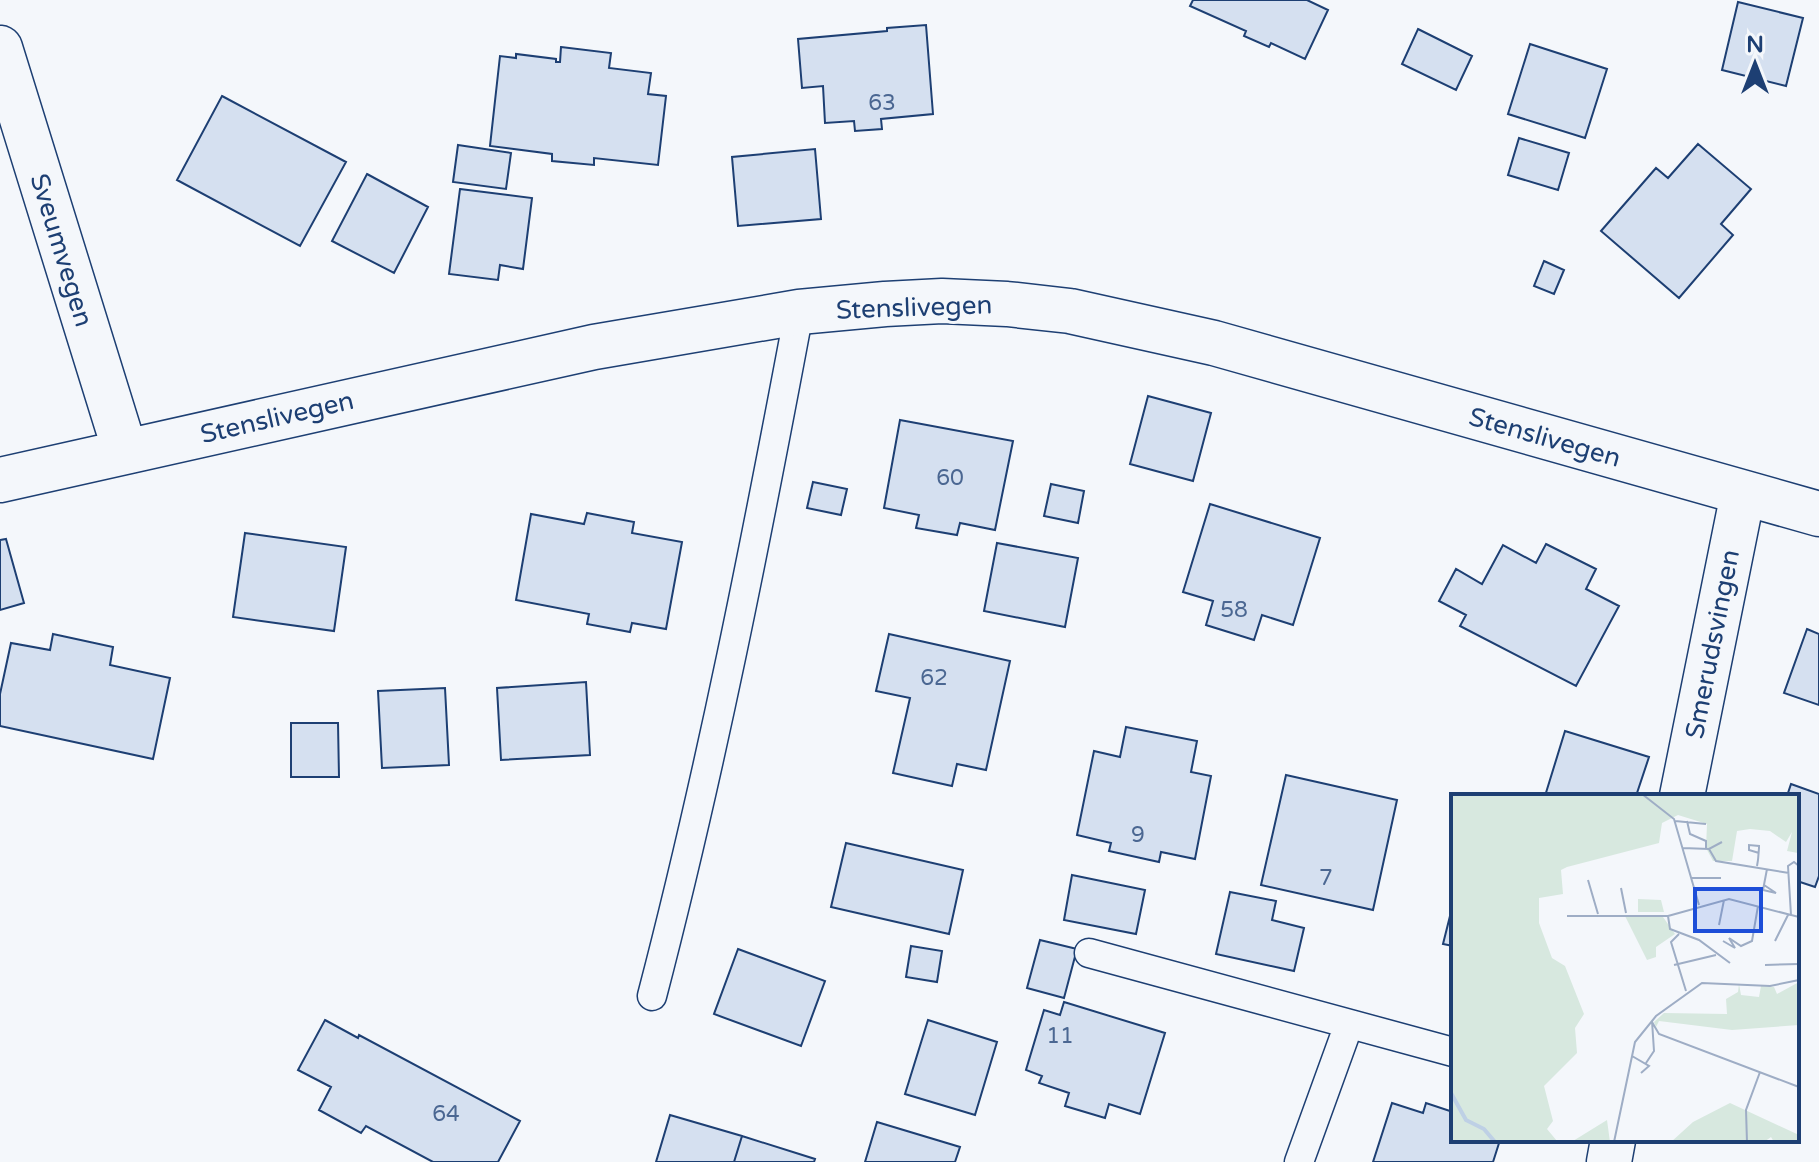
<svg xmlns="http://www.w3.org/2000/svg" width="1819" height="1162" viewBox="0 0 1819 1162" font-family="'Varela Round',sans-serif">
  <style>
    .building { fill: #d5e0f0; stroke: #1d3f73; stroke-width: 2 }
    .lines { fill: none; stroke-linecap: round; stroke-linejoin: round }
    .lane-casing { stroke: #1d3f73; stroke-width: 31 }
    .street-casing { stroke: #1d3f73; stroke-width: 47 }
    .lane { stroke: #f4f7fb; stroke-width: 28 }
    .street { stroke: #f4f7fb; stroke-width: 44 }
    .labels { text-anchor: middle; stroke-width: 6; stroke-linejoin: round; paint-order: stroke }
    .number-label { font-size: 22px; fill: #4b6792 }
    .street-label { font-size: 26px; fill: #1d3f73; stroke: #f4f7fb }
    .inset-river { fill: none; stroke: #bed0e5; stroke-width: 4 }
    .inset-road { fill: none; stroke: #9eadc5; stroke-width: 2 }
    .view { fill: #1d4ed8; fill-opacity: 0.15; stroke: #1d4ed8; stroke-width: 4 }
    .inset-edge { fill: none; stroke: #1d3f73; stroke-width: 4 }
  </style>
  <rect width="100%" height="100%" fill="#f4f7fb"/>
  <path class="building" d="M 1193,0 L 1307,0 L 1328,10 L 1305,59 L 1271,43 L 1269,47 L 1244,36 L 1246,31 L 1190,6 Z
    M 1738,2 L 1803,18 L 1786,86 L 1722,70 Z
    M 926,25 L 933,114 L 881,119 L 882,129 L 855,131 L 854,121 L 825,123 L 823,86 L 802,88 L 798,39 L 887,31 L 887,28 Z
    M 1418,29 L 1472,56 L 1456,90 L 1402,64 Z
    M 1530,44 L 1607,69 L 1585,138 L 1508,114 Z
    M 561,47 L 611,53 L 609,68 L 651,73 L 648,94 L 666,96 L 658,165 L 594,158 L 594,165 L 552,161 L 552,154 L 490,146 L 500,56 L 516,58 L 516,54 L 556,59 L 556,62 L 560,62 Z
    M 222,96 L 346,162 L 300,246 L 177,180 Z
    M 1519,138 L 1569,153 L 1558,190 L 1508,175 Z
    M 1698,144 L 1751,189 L 1721,224 L 1733,235 L 1679,298 L 1601,231 L 1656,168 L 1668,178 Z
    M 458,145 L 511,153 L 506,189 L 453,182 Z
    M 815,149 L 821,219 L 738,226 L 732,157 Z
    M 367,174 L 428,207 L 394,273 L 332,241 Z
    M 460,189 L 532,198 L 523,269 L 500,265 L 498,280 L 449,274 Z
    M 1544,261 L 1564,270 L 1554,294 L 1534,286 Z
    M 1148,396 L 1211,413 L 1193,481 L 1130,464 Z
    M 900,420 L 1013,441 L 995,530 L 960,523 L 957,535 L 916,528 L 919,515 L 884,508 Z
    M 813,482 L 847,489 L 841,515 L 807,508 Z
    M 1051,484 L 1084,491 L 1078,523 L 1044,516 Z
    M 1210,504 L 1320,538 L 1293,625 L 1262,615 L 1254,640 L 1206,625 L 1213,601 L 1183,592 Z
    M 587,513 L 634,522 L 632,533 L 682,542 L 666,629 L 632,623 L 630,632 L 587,624 L 589,614 L 516,600 L 531,514 L 584,524 Z
    M 245,533 L 346,547 L 334,631 L 233,617 Z
    M 6,539 L 24,603 L 0,610 L 0,540 Z
    M 997,543 L 1078,558 L 1065,627 L 984,611 Z
    M 1546,544 L 1596,569 L 1586,589 L 1619,606 L 1576,686 L 1460,626 L 1466,615 L 1439,601 L 1456,569 L 1482,584 L 1503,545 L 1536,563 Z
    M 1807,629 L 1819,634 L 1819,705 L 1784,693 Z
    M 53,634 L 113,647 L 110,665 L 170,678 L 153,759 L 0,726 L 0,694 L 11,643 L 50,650 Z
    M 889,634 L 1010,661 L 986,770 L 957,764 L 952,786 L 893,773 L 910,698 L 876,691 Z
    M 586,682 L 590,755 L 501,760 L 497,688 Z
    M 445,688 L 449,765 L 382,768 L 378,691 Z
    M 291,723 L 338,723 L 339,777 L 291,777 Z
    M 1126,727 L 1197,741 L 1191,772 L 1211,776 L 1195,859 L 1161,852 L 1159,862 L 1109,851 L 1111,843 L 1077,835 L 1094,751 L 1120,757 Z
    M 1565,731 L 1649,757 L 1636,796 L 1545,796 Z
    M 1286,775 L 1397,800 L 1373,910 L 1261,885 Z
    M 1791,784 L 1819,794 L 1819,876 L 1815,887 L 1797,881 L 1797,796 L 1787,796 Z
    M 846,843 L 963,870 L 949,934 L 831,907 Z
    M 1072,875 L 1145,890 L 1136,934 L 1064,920 Z
    M 1230,892 L 1276,901 L 1272,920 L 1304,928 L 1294,971 L 1216,954 Z
    M 1453,904 L 1453,946 L 1443,944 Z
    M 1040,940 L 1077,949 L 1064,998 L 1027,988 Z
    M 911,946 L 942,951 L 937,982 L 906,977 Z
    M 738,949 L 825,981 L 801,1046 L 714,1014 Z
    M 1064,1002 L 1165,1033 L 1140,1114 L 1109,1104 L 1105,1118 L 1065,1106 L 1069,1093 L 1039,1083 L 1042,1076 L 1026,1070 L 1044,1010 L 1060,1015 Z
    M 325,1020 L 358,1038 L 359,1035 L 520,1121 L 498,1162 L 433,1162 L 366,1126 L 361,1133 L 319,1110 L 331,1087 L 298,1070 Z
    M 928,1020 L 997,1042 L 975,1115 L 905,1094 Z
    M 1392,1103 L 1423,1113 L 1426,1103 L 1453,1112 L 1453,1140 L 1500,1140 L 1493,1162 L 1373,1162 Z
    M 670,1115 L 742,1136 L 734,1162 L 656,1162 Z
    M 877,1122 L 960,1147 L 955,1162 L 865,1162 Z
    M 742,1136 L 815,1159 L 814,1162 L 734,1162 Z"/>
  <g class="lines">
    <defs>
      <path id="lane" d="M 1089,953 L 1453,1052
        M 652,996 C 711,770 756,541 799,312
        M 1299,1162 L 1349,1024"/>
      <path id="street" d="M 0,48 L 125,451
        M 0,480 L 594,347 L 799,312 L 885,304 L 942,301 L 1007,304 L 1070,311 L 1214,343 L 1819,514
        M 1682,796 L 1743,493
        M 1609,1162 L 1613,1140"/>
    </defs>
    <use href="#lane" class="lane-casing"/>
    <use href="#street" class="street-casing"/>
    <use href="#lane" class="lane"/>
    <use href="#street" class="street"/>
  </g>
  <g class="labels">
    <g class="number-label">
      <text x="882" y="110">63</text>
      <text x="950" y="485">60</text>
      <text x="1234" y="617">58</text>
      <text x="934" y="685">62</text>
      <text x="1138" y="842">9</text>
      <text x="1326" y="885">7</text>
      <text x="1060" y="1043">11</text>
      <text x="446" y="1121">64</text>
    </g>
    <g class="street-label">
      <text transform="translate(62 250) rotate(73)" y="9">Sveumvegen</text>
      <text transform="translate(914 307) rotate(-2)" y="9">Stenslivegen</text>
      <text transform="translate(277 417) rotate(-13)" y="9">Stenslivegen</text>
      <text transform="translate(1545 437) rotate(16)" y="9">Stenslivegen</text>
      <text transform="translate(1712 644) rotate(-79)" y="9">Smerudsvingen</text>
    </g>
  </g>
  <g transform="translate(1451 794)">
    <rect width="348" height="348" fill="#f4f7fb"/>
    <path d="M 0,0 L 348,0 L 347,59 L 336,57 L 341,38 L 335,48 L 319,37 L 299,35 L 286,37 L 281,67 L 262,67 L 255,54 L 256,30 L 227,21 L 211,29 L 208,49 L 116,73 L 110,76 L 112,100 L 88,104 L 88,129 L 101,164 L 114,172 L 133,220 L 124,234 L 126,259 L 93,292 L 102,327 L 96,335 L 106,347 L 122,347 L 156,326 L 159,348 L 0,348 ZM 187,105 L 210,106 L 213,118 L 187,118 ZM 174,122 L 212,123 L 224,140 L 205,153 L 205,163 L 196,166 ZM 348,188 L 348,231 L 281,236 L 208,227 L 205,233 L 203,228 L 213,219 L 276,220 L 275,205 L 287,198 L 288,190 L 290,201 L 308,203 L 310,192 L 323,193 L 326,200 ZM 279,309 L 348,341 L 348,348 L 323,348 L 320,343 L 313,348 L 220,348 L 242,328 Z" fill="#d7e8df"/>
    <path class="inset-river" d="M 0,299 L 15,326 L 33,335 L 44,348"/>
    <path class="inset-road" d="M 191,0 L 223,25 L 248,111M 224,27 L 255,30M 236,27 L 239,40 L 255,47 L 255,54M 232,54 L 258,55 L 271,48M 258,55 L 265,67 L 338,79M 306,72 L 307,66 L 308,54 L 308,52 L 298,51 L 298,56 L 308,59M 348,72 L 343,68 L 337,72 L 340,121 L 348,123M 240,84 L 270,84M 137,86 L 147,120M 313,91 L 325,99 L 312,96 L 316,75M 170,94 L 175,119M 116,122 L 217,122M 217,122 L 278,105 L 340,121M 217,122 L 219,135 L 248,146 L 279,169M 268,131 L 273,106M 228,140 L 220,148 L 235,197M 278,144 L 290,152 L 301,147 L 307,112M 272,147 L 284,154 L 278,144M 324,147 L 337,121M 223,171 L 265,161M 314,171 L 348,170M 201,228 L 208,240 L 348,293M 181,262 L 198,272 L 190,279M 195,269 L 203,257 L 201,227M 163,348 L 184,248 L 205,222 L 251,189 L 319,192 L 348,186M 296,348 L 295,316 L 309,278"/>
    <path class="view" d="M 244,95 L 310,95 L 310,137 L 244,137 Z"/>
    <rect width="348" height="348" class="inset-edge"/>
  </g>
  <g transform="translate(1755 64)" stroke="#f4f7fb" stroke-width="6" paint-order="stroke">
  <path d="M0-6L14 30L0 20L-14 30Z" fill="#1d3f73"/>
  <text y="-12" font-size="22" font-weight="bold" text-anchor="middle" fill="#1d3f73">N</text>
  </g>
</svg>
